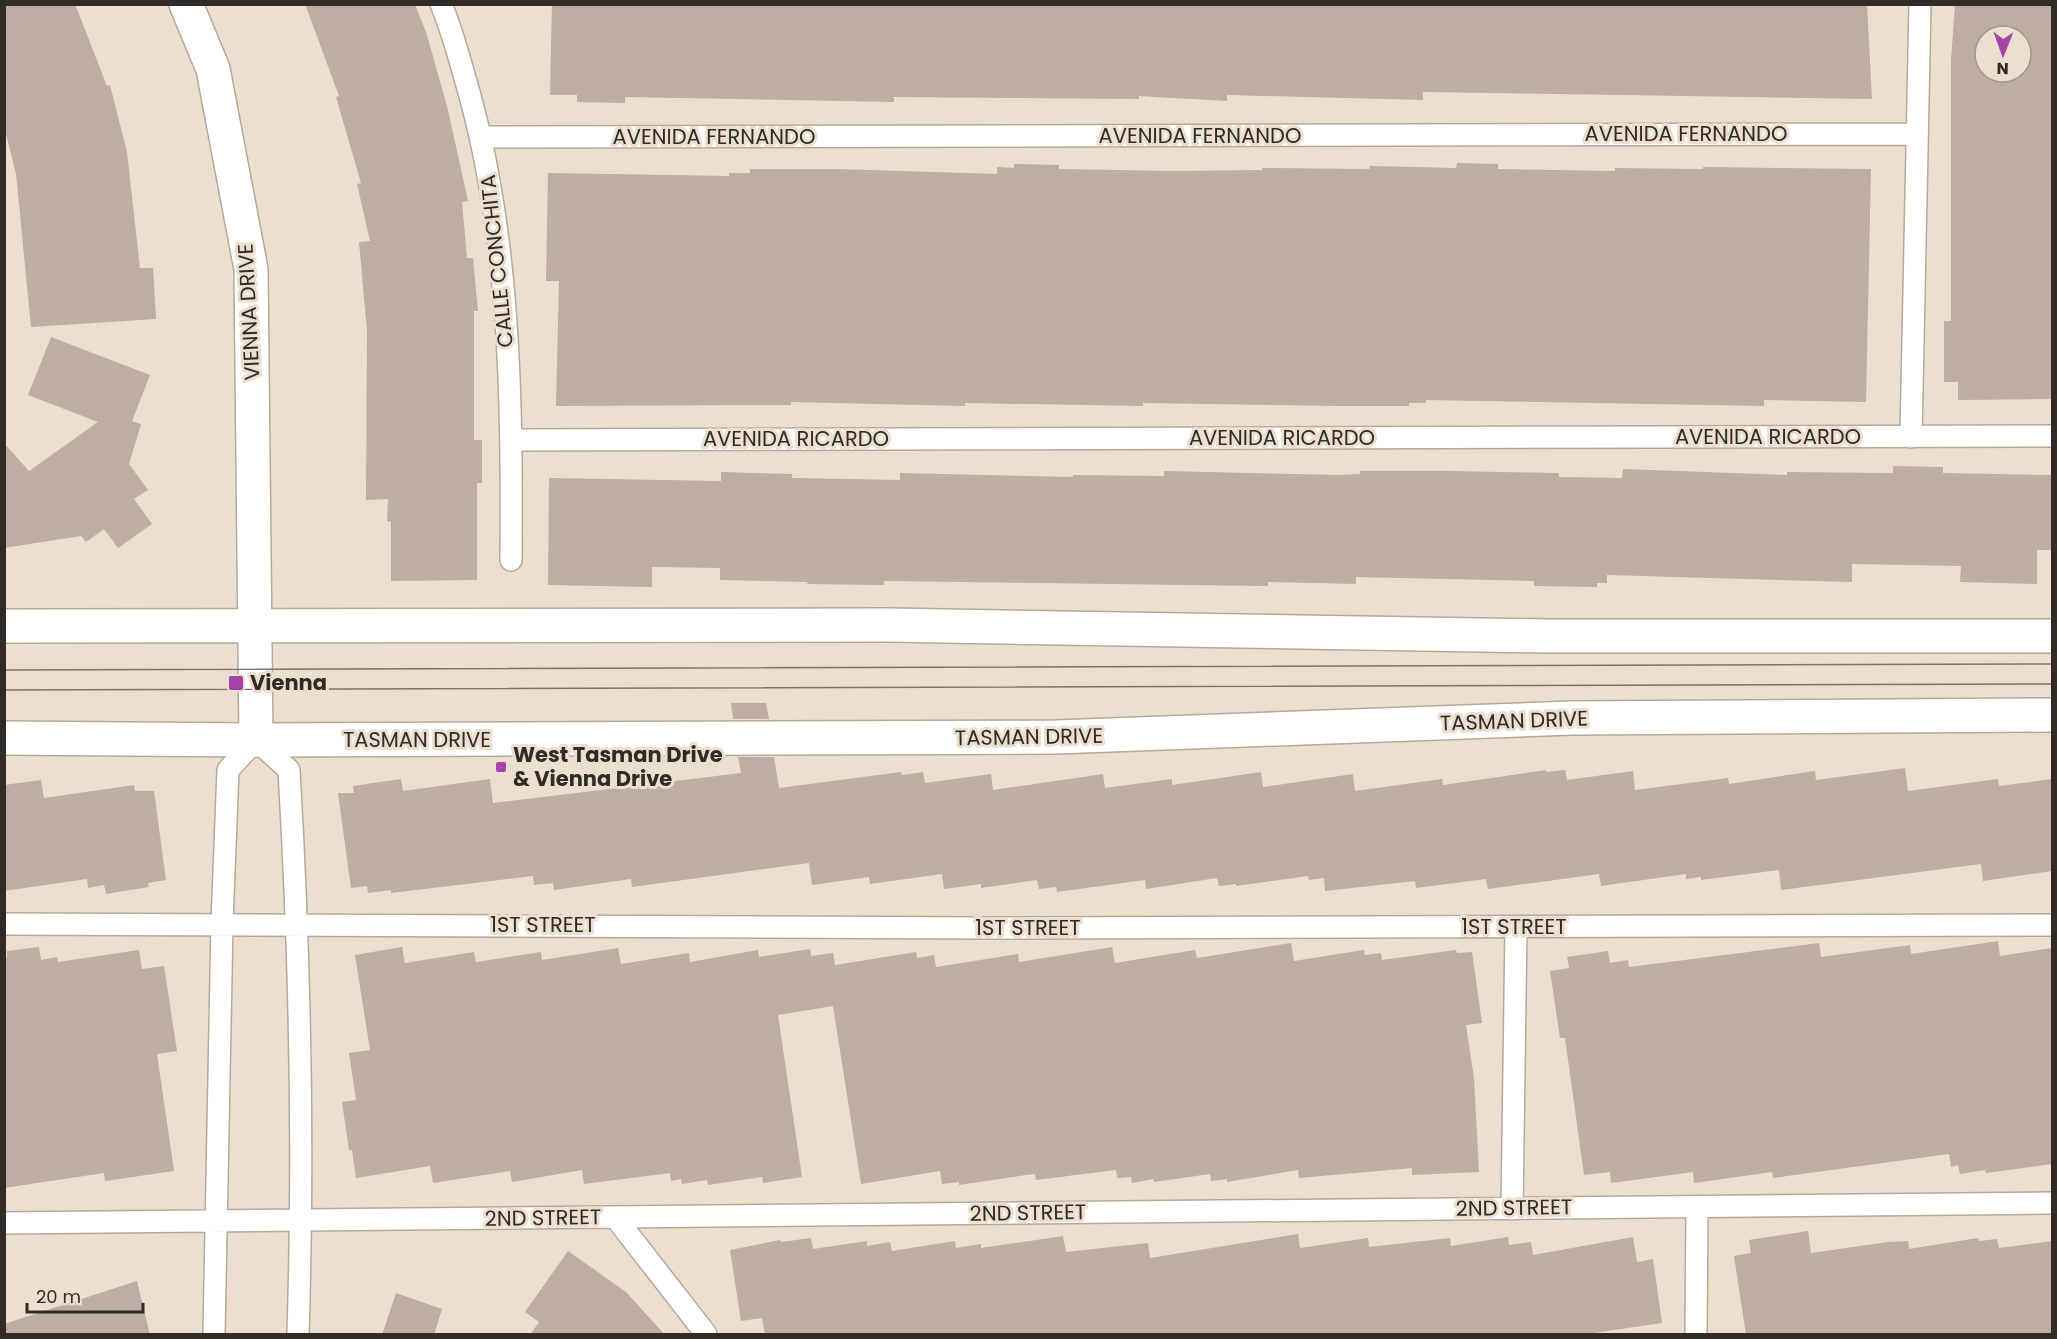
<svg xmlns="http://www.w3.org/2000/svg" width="2057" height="1339" viewBox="0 0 2057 1339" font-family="Poppins,sans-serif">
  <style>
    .building { fill: #beada2; fill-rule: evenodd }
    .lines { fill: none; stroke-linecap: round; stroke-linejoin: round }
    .lane-casing { stroke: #b5aa9a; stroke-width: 24 }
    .street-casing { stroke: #b5aa9a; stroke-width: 36 }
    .secondary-casing { stroke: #b5aa9a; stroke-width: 36 }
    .lane { stroke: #fff; stroke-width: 21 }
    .street { stroke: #fff; stroke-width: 33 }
    .secondary { stroke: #fff; stroke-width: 33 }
    .tram { stroke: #7c746a; stroke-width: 1.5 }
    .poi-dot { fill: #a643a9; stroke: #ecdfcf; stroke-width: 2 }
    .labels { text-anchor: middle; stroke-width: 6; stroke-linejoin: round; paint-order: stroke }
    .street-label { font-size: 21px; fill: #302b25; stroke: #ecdfcf }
    .poi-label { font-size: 21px; font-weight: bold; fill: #302b25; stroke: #ecdfcf; text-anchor: start }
  </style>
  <rect width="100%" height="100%" fill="#ecdfcf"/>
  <path class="building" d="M 4,4 L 75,4 L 107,86 L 110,85 L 127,152 L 140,268 L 153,268 L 156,319 L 31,327 L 16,174 L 4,126 Z
    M 305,4 L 415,4 L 427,35 L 448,110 L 468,201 L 462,202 L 467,258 L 473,258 L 478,311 L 474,311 L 474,440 L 482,440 L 482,483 L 477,483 L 477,580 L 391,581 L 391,522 L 387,521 L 388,499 L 366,500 L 367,331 L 359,242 L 370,241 L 357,184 L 361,183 L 336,97 L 339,96 Z
    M 552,4 L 1867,4 L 1872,99 L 1423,92 L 1423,100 L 1227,95 L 1227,101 L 1139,96 L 1139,99 L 894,97 L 894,102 L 625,97 L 625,103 L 577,102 L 577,95 L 550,95 Z
    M 1955,4 L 2052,4 L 2052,399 L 1958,400 L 1958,382 L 1944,382 L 1944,321 L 1951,321 L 1951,60 ZM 1985,36 L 2021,36 L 2021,72 L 1985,72 Z
    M 1457,163 L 1498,164 L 1498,169 L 1615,171 L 1615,168 L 1703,169 L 1703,167 L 1871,169 L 1866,402 L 1764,400 L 1764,406 L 1426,400 L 1426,403 L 1409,403 L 1409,406 L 1339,406 L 1143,403 L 1143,406 L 965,403 L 965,406 L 791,402 L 791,405 L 556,406 L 559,281 L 546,281 L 548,173 L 729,176 L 729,173 L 750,173 L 750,169 L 837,169 L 997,174 L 997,167 L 1014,168 L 1014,164 L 1059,165 L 1059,169 L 1174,171 L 1262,170 L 1262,168 L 1369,169 L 1370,166 L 1456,168 Z
    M 51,337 L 150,375 L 132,421 L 141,424 L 129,464 L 148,490 L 134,499 L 152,524 L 118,548 L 104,529 L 86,542 L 81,536 L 4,548 L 4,443 L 29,471 L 98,422 L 28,395 Z
    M 1893,466 L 1943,467 L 1943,473 L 2052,475 L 2052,550 L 2037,550 L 2037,584 L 1960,582 L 1961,566 L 1852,564 L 1852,582 L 1607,575 L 1607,583 L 1597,583 L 1597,587 L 1534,586 L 1534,581 L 1356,577 L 1356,584 L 1268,582 L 1268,586 L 884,581 L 884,585 L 807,584 L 808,582 L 720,580 L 720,568 L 652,567 L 652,587 L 548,585 L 549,478 L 721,481 L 721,472 L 792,474 L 792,478 L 900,480 L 900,473 L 1073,477 L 1073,475 L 1164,476 L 1164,471 L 1341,475 L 1360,474 L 1360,471 L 1449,471 L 1559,473 L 1559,477 L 1622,478 L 1623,469 L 1787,475 L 1787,472 L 1893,473 Z
    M 731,703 L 766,703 L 769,719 L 733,719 Z
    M 738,757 L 774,757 L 779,788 L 901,772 L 902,775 L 923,772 L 925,783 L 991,774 L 993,790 L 1103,774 L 1105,788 L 1172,779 L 1172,785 L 1261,772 L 1263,787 L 1353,774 L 1355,791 L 1442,779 L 1443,785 L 1546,770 L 1546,772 L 1565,770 L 1567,780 L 1633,771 L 1635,790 L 1728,778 L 1729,784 L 1815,771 L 1816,780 L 1905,768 L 1908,791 L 1998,779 L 1999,786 L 2052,779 L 2052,871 L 1983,881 L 1981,864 L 1781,890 L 1779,870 L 1701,880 L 1701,877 L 1686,879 L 1686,874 L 1601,886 L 1599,874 L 1488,889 L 1486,879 L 1416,888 L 1415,881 L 1325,891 L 1324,878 L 1309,880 L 1308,876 L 1236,886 L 1236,884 L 1219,886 L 1217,878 L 1146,889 L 1145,880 L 1057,892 L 1056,887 L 1039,889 L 1037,880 L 981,888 L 981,884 L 944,889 L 942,874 L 870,884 L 869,877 L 812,885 L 809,863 L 632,887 L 631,879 L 554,890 L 553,883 L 534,885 L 533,876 L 391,893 L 391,890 L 368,893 L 367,886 L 351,888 L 338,793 L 354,793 L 353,786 L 401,779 L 403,791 L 490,779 L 493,803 L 741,773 Z
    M 41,780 L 44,798 L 134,785 L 135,791 L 154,791 L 166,880 L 148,883 L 149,887 L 106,894 L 104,885 L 88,888 L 87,879 L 4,891 L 4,785 Z
    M 1998,941 L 2000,956 L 2052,948 L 2052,1164 L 1986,1173 L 1985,1170 L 1960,1174 L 1958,1165 L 1951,1167 L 1949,1154 L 1773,1178 L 1772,1172 L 1694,1183 L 1693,1172 L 1611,1183 L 1610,1172 L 1584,1175 L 1565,1038 L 1560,1038 L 1550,971 L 1569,968 L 1567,957 L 1608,951 L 1610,963 L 1628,960 L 1629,967 L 1819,943 L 1821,957 L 1910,945 L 1911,954 Z
    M 1291,943 L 1294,961 L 1364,950 L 1365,955 L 1381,953 L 1382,960 L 1456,950 L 1457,953 L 1472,952 L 1482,1023 L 1466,1025 L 1474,1078 L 1479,1172 L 1412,1175 L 1412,1168 L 1299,1178 L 1298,1170 L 1227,1182 L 1227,1179 L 1211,1181 L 1210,1174 L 1154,1182 L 1153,1179 L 1132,1183 L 1131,1177 L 1117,1178 L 1116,1170 L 1036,1180 L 1035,1174 L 1026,1175 L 959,1185 L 959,1182 L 942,1184 L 940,1171 L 861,1184 L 833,1006 L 778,1015 L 802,1177 L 763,1183 L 762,1177 L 708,1185 L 707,1180 L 682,1184 L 681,1179 L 671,1181 L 670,1173 L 584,1184 L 582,1170 L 512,1182 L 510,1171 L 433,1183 L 430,1166 L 356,1178 L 352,1150 L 349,1150 L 342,1102 L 356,1100 L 349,1053 L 370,1050 L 355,955 L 402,947 L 405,963 L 474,952 L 476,962 L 541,952 L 542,960 L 618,948 L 621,964 L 689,953 L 690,962 L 758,950 L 759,957 L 810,949 L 811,956 L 833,953 L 835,965 L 916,952 L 917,958 L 934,955 L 936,967 L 1018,954 L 1019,962 L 1112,947 L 1115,963 L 1195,950 L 1197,958 Z
    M 39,947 L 41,960 L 57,957 L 58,962 L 139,950 L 142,969 L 164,966 L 177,1051 L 157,1054 L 174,1171 L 105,1181 L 104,1173 L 4,1188 L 4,958 L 7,958 L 7,951 Z
    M 1808,1231 L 1811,1253 L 1888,1242 L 1908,1241 L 1909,1249 L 1978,1238 L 1979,1241 L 1997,1239 L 1999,1248 L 2052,1241 L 2052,1335 L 1746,1335 L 1734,1256 L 1751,1253 L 1749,1240 Z
    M 1298,1234 L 1300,1248 L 1368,1238 L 1369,1247 L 1450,1238 L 1451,1246 L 1508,1237 L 1509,1245 L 1531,1242 L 1533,1255 L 1633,1237 L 1637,1262 L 1653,1259 L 1662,1323 L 1580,1335 L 765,1335 L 762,1318 L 741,1321 L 730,1250 L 780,1240 L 781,1242 L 811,1238 L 813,1249 L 867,1241 L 867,1246 L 890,1242 L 892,1251 L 955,1241 L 956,1248 L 981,1244 L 981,1248 L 1063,1236 L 1066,1252 L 1148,1243 L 1150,1258 Z
    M 568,1251 L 626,1292 L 665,1335 L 530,1335 L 539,1322 L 525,1312 Z
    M 137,1281 L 150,1335 L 4,1335 L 4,1324 Z
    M 396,1293 L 442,1309 L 434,1335 L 382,1335 Z"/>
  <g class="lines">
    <defs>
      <path id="lane" d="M 441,4 C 451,28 458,53 465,78 C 511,234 512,398 511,560
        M 482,137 L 1917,134
        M 1911,437 L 1920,4
        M 512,440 L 2052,436
        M 4,924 L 989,928 L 2052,925
        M 1512,1209 L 1516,927
        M 615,1217 L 706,1334
        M 4,1223 L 2052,1203
        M 214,1334 L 222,923 L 228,770 L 256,740 L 289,770 C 300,958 304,1146 298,1334
        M 1696,1334 L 1697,1207"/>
      <path id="street" d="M 186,4 L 213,69 L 251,269 L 256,740"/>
      <path id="secondary" d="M 4,626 L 888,625 L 1547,636 L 2052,636
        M 4,738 L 256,740 L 1056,737 L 1572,718 L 2052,715"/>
    </defs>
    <use href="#lane" class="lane-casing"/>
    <use href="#street" class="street-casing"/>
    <use href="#secondary" class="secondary-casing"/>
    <use href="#lane" class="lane"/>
    <use href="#street" class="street"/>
    <use href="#secondary" class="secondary"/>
    <path class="tram" d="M 4,670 L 2052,664
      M 4,690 L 2052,684"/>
  </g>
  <g class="poi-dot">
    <rect x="228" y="675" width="16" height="16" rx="3"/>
    <rect x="495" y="761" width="12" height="12" rx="3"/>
  </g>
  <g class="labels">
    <g class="street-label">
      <text x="1686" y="141">AVENIDA FERNANDO</text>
      <text x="1200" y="143">AVENIDA FERNANDO</text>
      <text x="714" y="144">AVENIDA FERNANDO</text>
      <text transform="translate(497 261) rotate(-96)" y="7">CALLE CONCHITA</text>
      <text transform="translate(249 312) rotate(-93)" y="7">VIENNA DRIVE</text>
      <text x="1768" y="444">AVENIDA RICARDO</text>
      <text x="1282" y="445">AVENIDA RICARDO</text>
      <text x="796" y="446">AVENIDA RICARDO</text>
      <text transform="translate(1514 721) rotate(-2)" y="7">TASMAN DRIVE</text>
      <text transform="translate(1029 737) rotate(-1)" y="7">TASMAN DRIVE</text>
      <text x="417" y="747">TASMAN DRIVE</text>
      <text x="543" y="932">1ST STREET</text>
      <text x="1514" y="934">1ST STREET</text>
      <text x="1028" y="935">1ST STREET</text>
      <text transform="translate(1514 1208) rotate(-1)" y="7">2ND STREET</text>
      <text transform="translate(1028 1213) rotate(-1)" y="7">2ND STREET</text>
      <text transform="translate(543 1218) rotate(-1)" y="7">2ND STREET</text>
    </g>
    <g class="poi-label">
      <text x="250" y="690">Vienna</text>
      <text x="513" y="762">West Tasman Drive<tspan x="513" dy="24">&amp; Vienna Drive</tspan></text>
    </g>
  </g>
  <rect width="2057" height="1339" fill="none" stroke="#302b25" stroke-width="12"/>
  <g transform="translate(2003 54) rotate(181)"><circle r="28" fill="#ecdfcf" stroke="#a1978b" stroke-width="1.5"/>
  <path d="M0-4.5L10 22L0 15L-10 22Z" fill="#a643a9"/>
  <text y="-9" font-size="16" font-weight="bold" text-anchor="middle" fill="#302b25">N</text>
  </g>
  <path d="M27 1303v9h116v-9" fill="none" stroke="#302b25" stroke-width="3"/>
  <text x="36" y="1303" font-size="18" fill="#302b25" stroke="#ecdfcf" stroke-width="4.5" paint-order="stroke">20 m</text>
</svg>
